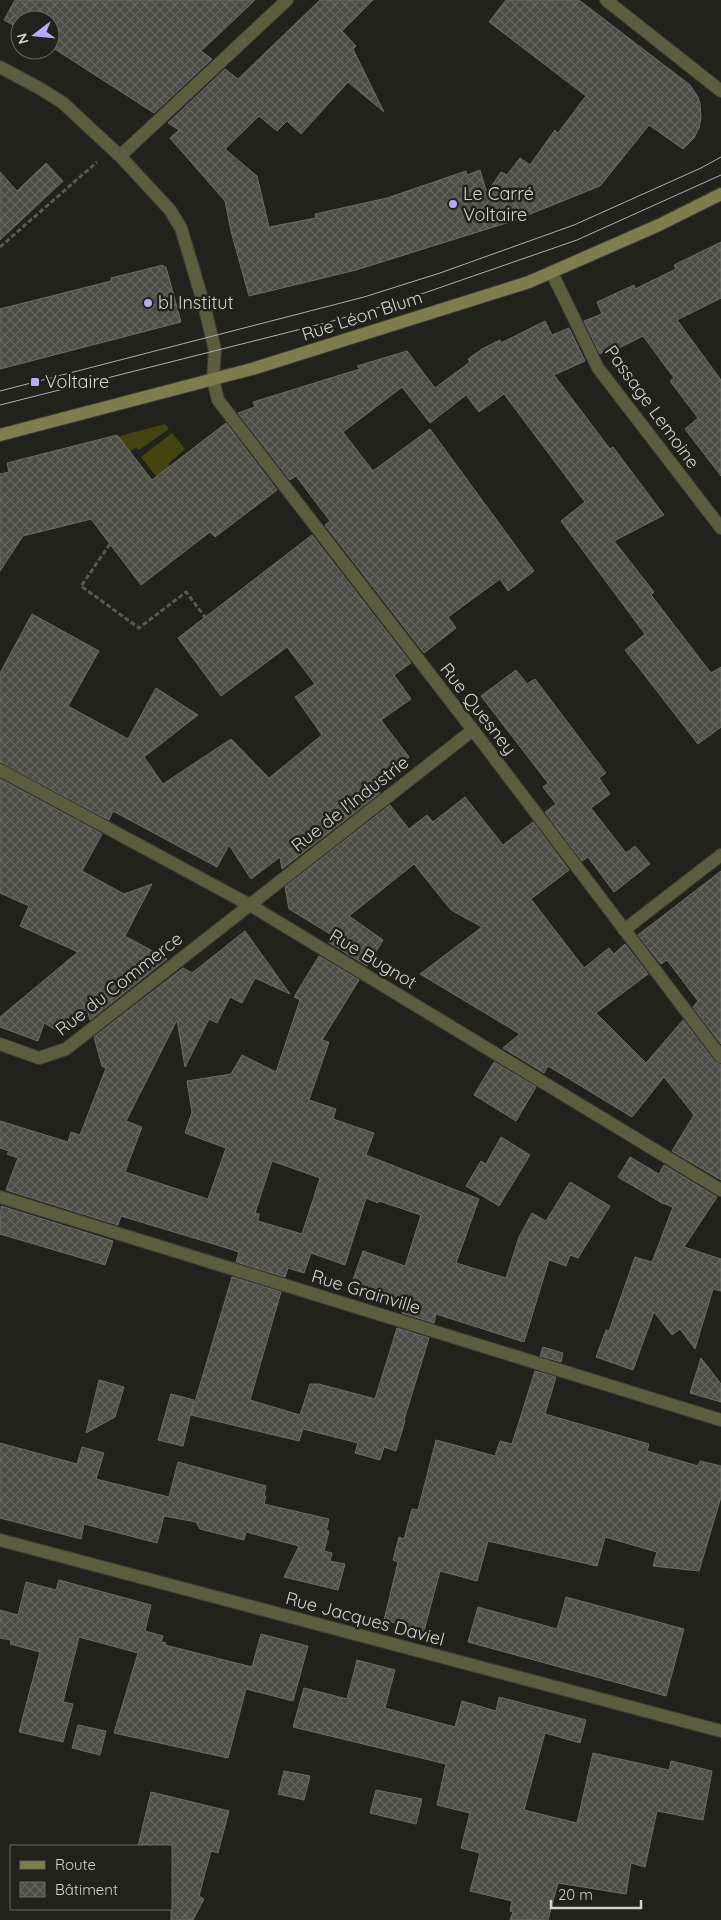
<svg xmlns="http://www.w3.org/2000/svg" width="721" height="1920" viewBox="0 0 721 1920" font-family="Quicksand,sans-serif">
  <style>
    .green { fill: #441 }
    .building { fill: url(#building-cross-hatch); stroke: #6b6c64; fill-rule: evenodd }
    .lines { fill: none; stroke-linecap: round; stroke-linejoin: round }
    .street-casing { stroke: #3e3e38; stroke-width: 14 }
    .secondary-casing { stroke: #3e3e38; stroke-width: 14 }
    .path { stroke: #595953; stroke-width: 3; stroke-dasharray: 5 2.5; stroke-linecap: butt }
    .street { stroke: #5c5c3f; stroke-width: 12 }
    .secondary { stroke: #7d7d4e; stroke-width: 12 }
    .tram { stroke: #aeaeaa; stroke-width: 1 }
    .poi-dot { fill: #b5acf8; stroke: #22221c; stroke-width: 2 }
    .labels { text-anchor: middle; stroke-width: 5; stroke-linejoin: round; paint-order: stroke }
    .poi-label { font-size: 18px; fill: #d2d2ce; stroke: #22221c; text-anchor: start }
    .street-label { font-size: 18px; fill: #d2d2ce; stroke: #22221c }
  </style>
  <defs>
    <pattern id="building-cross-hatch" width="8" height="8" patternUnits="userSpaceOnUse" patternTransform="scale(1.25)"><rect width="8" height="8" fill="#4c4d46"/><path d="M0 0l8 8M0 8l8-8" fill="none" stroke="#656660"/></pattern>
  </defs>
  <rect width="100%" height="100%" fill="#22221c"/>
  <path class="green" d="M 165,424 L 169,429 L 139,450 L 136,447 L 130,452 L 116,437 Z
    M 172,433 L 185,449 L 168,464 L 177,475 L 162,484 L 141,457 Z"/>
  <path class="building" d="M 15,0 L 255,0 L 201,51 L 212,59 L 154,113 L 50,46 L 50,20 L 20,20 L 20,29 L 4,20 Z
    M 320,0 L 373,0 L 342,31 L 356,46 L 353,49 L 384,112 L 348,82 L 301,134 L 287,121 L 277,131 L 259,116 L 225,149 L 257,176 L 269,227 L 316,218 L 315,214 L 387,198 L 466,171 L 467,175 L 480,170 L 487,193 L 501,172 L 507,175 L 520,158 L 530,165 L 555,130 L 558,133 L 586,96 L 489,22 L 506,0 L 579,0 L 690,85 L 698,97 L 700,103 L 701,118 L 699,128 L 694,138 L 683,149 L 649,125 L 600,186 L 513,221 L 356,270 L 249,296 L 231,231 L 225,201 L 170,138 L 179,130 L 168,123 L 225,69 L 238,79 Z
    M 46,163 L 63,181 L 0,240 L 0,172 L 17,191 Z
    M 721,242 L 721,298 L 677,320 L 721,380 L 721,476 L 685,429 L 698,418 L 670,381 L 674,378 L 643,336 L 607,354 L 605,351 L 600,354 L 584,321 L 602,314 L 597,302 L 634,285 L 635,289 L 676,269 L 674,265 Z
    M 163,265 L 164,267 L 166,267 L 181,322 L 0,369 L 0,309 L 111,281 L 111,278 Z
    M 545,321 L 552,335 L 569,328 L 585,361 L 554,375 L 610,449 L 613,447 L 664,515 L 614,541 L 654,592 L 651,595 L 711,673 L 721,667 L 721,727 L 698,744 L 625,650 L 645,634 L 561,521 L 585,502 L 504,394 L 479,412 L 466,395 L 430,423 L 402,387 L 343,432 L 373,471 L 430,429 L 534,571 L 508,591 L 500,579 L 448,617 L 456,628 L 424,653 L 325,525 L 330,521 L 296,476 L 290,480 L 238,413 L 255,407 L 253,402 L 360,369 L 357,366 L 407,351 L 435,388 L 470,362 L 468,359 L 482,349 L 500,340 L 501,343 Z
    M 226,423 L 277,490 L 215,537 L 210,532 L 141,585 L 91,519 L 23,536 L 0,571 L 0,474 L 9,472 L 7,463 L 117,435 L 152,480 Z
    M 312,535 L 411,663 L 394,675 L 411,699 L 381,720 L 409,757 L 374,785 L 380,793 L 282,869 L 280,857 L 251,879 L 229,845 L 217,867 L 113,811 L 109,820 L 0,762 L 0,673 L 32,614 L 99,651 L 68,706 L 128,739 L 156,688 L 198,715 L 144,757 L 163,784 L 231,739 L 269,778 L 322,735 L 295,697 L 315,684 L 287,647 L 221,696 L 178,638 Z
    M 516,670 L 527,684 L 535,679 L 606,773 L 599,778 L 610,794 L 591,808 L 626,853 L 635,846 L 650,864 L 614,892 L 588,857 L 582,861 L 545,812 L 556,804 L 543,787 L 548,783 L 481,696 Z
    M 0,779 L 102,834 L 82,871 L 124,894 L 152,884 L 125,936 L 167,959 L 90,1020 L 87,1009 L 58,1031 L 44,1023 L 38,1041 L 0,1027 L 0,1017 L 78,952 L 20,926 L 29,906 L 0,893 Z
    M 465,797 L 503,845 L 533,822 L 569,870 L 531,899 L 584,968 L 609,948 L 614,954 L 625,944 L 648,974 L 596,1013 L 646,1063 L 683,1020 L 715,1062 L 721,1065 L 721,1180 L 672,1151 L 694,1115 L 664,1077 L 632,1117 L 548,1066 L 544,1073 L 503,1048 L 520,1034 L 420,974 L 482,927 L 451,910 L 414,864 L 349,916 L 383,940 L 367,966 L 328,942 L 332,935 L 289,909 L 285,887 L 390,805 L 409,829 L 427,815 L 433,822 Z
    M 721,871 L 721,1044 L 693,1007 L 698,1001 L 667,960 L 661,964 L 638,935 Z
    M 245,931 L 290,994 L 255,978 L 242,1003 L 230,997 L 217,1023 L 209,1019 L 185,1067 L 177,1020 L 126,1121 L 142,1127 L 125,1172 L 208,1199 L 226,1148 L 185,1133 L 192,1112 L 187,1081 L 231,1074 L 242,1055 L 276,1072 L 300,1000 L 294,997 L 319,956 L 359,980 L 322,1040 L 329,1042 L 309,1100 L 336,1109 L 333,1119 L 374,1133 L 366,1155 L 479,1199 L 456,1263 L 506,1278 L 519,1237 L 532,1213 L 546,1221 L 570,1182 L 610,1206 L 578,1258 L 570,1255 L 566,1266 L 549,1260 L 524,1342 L 436,1314 L 434,1323 L 402,1313 L 404,1304 L 350,1288 L 363,1251 L 405,1266 L 421,1215 L 379,1201 L 378,1203 L 366,1198 L 345,1265 L 311,1253 L 304,1273 L 288,1268 L 285,1277 L 236,1262 L 239,1252 L 230,1249 L 121,1216 L 118,1225 L 6,1190 L 18,1158 L 7,1154 L 9,1151 L 0,1148 L 0,1121 L 68,1142 L 71,1132 L 80,1135 L 106,1068 L 102,1066 L 94,1037 L 183,968 L 192,973 ZM 272,1161 L 320,1178 L 302,1234 L 258,1221 L 259,1214 L 255,1213 Z
    M 494,1062 L 536,1087 L 516,1121 L 474,1095 Z
    M 501,1137 L 530,1155 L 499,1206 L 466,1186 L 481,1161 L 486,1164 Z
    M 630,1157 L 659,1174 L 664,1165 L 717,1197 L 684,1247 L 721,1259 L 721,1291 L 713,1289 L 695,1349 L 680,1329 L 672,1335 L 654,1312 L 633,1370 L 596,1357 L 606,1330 L 609,1331 L 635,1257 L 652,1262 L 673,1207 L 662,1203 L 618,1177 Z
    M 1,1206 L 113,1241 L 105,1265 L 0,1234 Z
    M 232,1277 L 281,1292 L 250,1400 L 300,1415 L 310,1384 L 319,1384 L 375,1399 L 397,1328 L 429,1338 L 404,1420 L 405,1421 L 396,1451 L 384,1447 L 380,1460 L 355,1453 L 358,1443 L 303,1429 L 299,1441 L 191,1415 Z
    M 543,1347 L 563,1353 L 561,1362 L 540,1356 Z
    M 701,1358 L 721,1384 L 721,1402 L 690,1393 Z
    M 535,1371 L 556,1377 L 545,1414 L 649,1444 L 647,1451 L 698,1466 L 700,1461 L 721,1466 L 721,1497 L 699,1571 L 653,1566 L 657,1552 L 605,1537 L 597,1566 L 488,1541 L 477,1581 L 440,1571 L 424,1631 L 384,1620 L 398,1562 L 393,1560 L 399,1537 L 404,1539 L 412,1509 L 418,1510 L 436,1440 L 495,1456 L 500,1441 L 512,1444 Z
    M 99,1380 L 124,1387 L 115,1417 L 86,1433 Z
    M 171,1394 L 194,1400 L 183,1446 L 158,1440 Z
    M 0,1443 L 77,1464 L 82,1447 L 104,1453 L 96,1479 L 169,1497 L 178,1462 L 266,1486 L 264,1496 L 266,1496 L 264,1504 L 329,1519 L 326,1531 L 329,1531 L 324,1551 L 332,1553 L 330,1561 L 345,1564 L 338,1590 L 284,1577 L 299,1546 L 246,1532 L 244,1540 L 200,1529 L 196,1522 L 164,1516 L 157,1543 L 84,1524 L 81,1539 L 0,1518 Z
    M 59,1580 L 151,1605 L 145,1631 L 163,1636 L 161,1642 L 166,1643 L 165,1645 L 252,1667 L 261,1634 L 308,1646 L 293,1701 L 246,1689 L 228,1758 L 114,1733 L 138,1653 L 79,1637 L 63,1702 L 73,1704 L 63,1742 L 19,1732 L 40,1652 L 10,1644 L 11,1640 L 0,1638 L 0,1610 L 18,1615 L 26,1582 L 56,1590 Z
    M 566,1597 L 684,1629 L 666,1696 L 468,1642 L 478,1607 L 557,1629 Z
    M 357,1660 L 395,1670 L 385,1708 L 455,1727 L 462,1701 L 496,1711 L 499,1697 L 586,1720 L 580,1743 L 545,1733 L 524,1810 L 577,1823 L 593,1753 L 669,1770 L 671,1761 L 712,1771 L 703,1820 L 657,1811 L 645,1867 L 631,1863 L 626,1894 L 558,1883 L 548,1920 L 510,1920 L 513,1912 L 510,1911 L 512,1901 L 470,1891 L 480,1853 L 461,1848 L 470,1813 L 437,1805 L 446,1764 L 293,1727 L 304,1688 L 347,1699 Z
    M 78,1725 L 106,1731 L 100,1755 L 72,1748 Z
    M 284,1771 L 310,1776 L 304,1800 L 278,1794 Z
    M 376,1790 L 422,1799 L 416,1824 L 370,1813 Z
    M 151,1792 L 229,1811 L 218,1853 L 211,1851 L 199,1896 L 204,1899 L 193,1920 L 171,1920 L 171,1846 L 138,1846 Z"/>
  <g class="lines">
    <defs>
      <path id="street" d="M 606,0 L 721,91
        M 0,67 L 41,89 L 63,103 L 120,156 L 170,210 L 181,228 L 204,305 L 215,350 L 213,380 L 218,400 L 473,730 L 721,1057
        M 120,156 L 287,0
        M 552,273 L 598,368 L 721,528
        M 0,770 L 250,905 L 721,1190
        M 624,930 L 721,855
        M 0,1044 L 39,1058 L 66,1049 L 473,730
        M 0,1197 L 721,1420
        M 0,1540 L 721,1731"/>
      <path id="secondary" d="M 0,435 L 252,369 L 529,282 L 659,225 L 721,194"/>
    </defs>
    <use href="#street" class="street-casing"/>
    <use href="#secondary" class="secondary-casing"/>
    <path class="path" d="M 0,247 L 97,162
      M 110,544 L 81,586 L 139,628 L 186,592 L 205,617"/>
    <use href="#street" class="street"/>
    <use href="#secondary" class="secondary"/>
    <path class="tram" d="M 0,391 L 364,297 L 440,273 L 574,225 L 701,168 L 721,157
      M 0,405 L 329,322 L 407,299 L 577,240 L 721,175"/>
  </g>
  <g class="poi-dot">
    <circle cx="453" cy="204" r="5"/>
    <circle cx="148" cy="303" r="5"/>
    <rect x="30" y="377" width="10" height="10" rx="2.5"/>
  </g>
  <g class="labels">
    <g class="poi-label">
      <text x="463" y="200">Le Carré<tspan x="463" dy="21">Voltaire</tspan></text>
      <text x="158" y="309">bl Institut</text>
      <text x="45" y="388">Voltaire</text>
    </g>
    <g class="street-label">
      <text transform="translate(362 316) rotate(-18)" y="6">Rue Léon Blum</text>
      <text transform="translate(652 407) rotate(54)" y="6">Passage Lemoine</text>
      <text transform="translate(478 709) rotate(52)" y="6">Rue Quesney</text>
      <text transform="translate(350 804) rotate(-38)" y="6">Rue de l'Industrie</text>
      <text transform="translate(373 959) rotate(31)" y="6">Rue Bugnot</text>
      <text transform="translate(119 984) rotate(-38)" y="6">Rue du Commerce</text>
      <text transform="translate(366 1292) rotate(17)" y="6">Rue Grainville</text>
      <text transform="translate(365 1619) rotate(15)" y="6">Rue Jacques Daviel</text>
    </g>
  </g>
  <rect x="10" y="1845" width="162" height="65" fill="#22221c" stroke="#686863"/>
  <rect x="20" y="1861" width="25" height="8" fill="#7d7d4e" stroke="#686863"/>
  <text x="55" y="1870" font-size="15" fill="#d2d2ce">Route</text>
  <rect x="20" y="1882" width="25" height="15" fill="url(#building-cross-hatch)" stroke="#686863"/>
  <text x="55" y="1895" font-size="15" fill="#d2d2ce">Bâtiment</text>
  <g transform="translate(35 35) rotate(254)"><circle r="24" fill="#22221c" stroke="#686863"/>
  <path d="M0-4L9 19L0 12L-9 19Z" fill="#b5acf8"/>
  <text y="-8" font-size="14" font-weight="bold" text-anchor="middle" fill="#d2d2ce">N</text>
  </g>
  <path d="M551 1900v8h90v-8" fill="none" stroke="#d2d2ce" stroke-width="2.5"/>
  <text x="558" y="1900" font-size="15" fill="#d2d2ce" stroke="#22221c" stroke-width="4" paint-order="stroke">20 m</text>
</svg>
